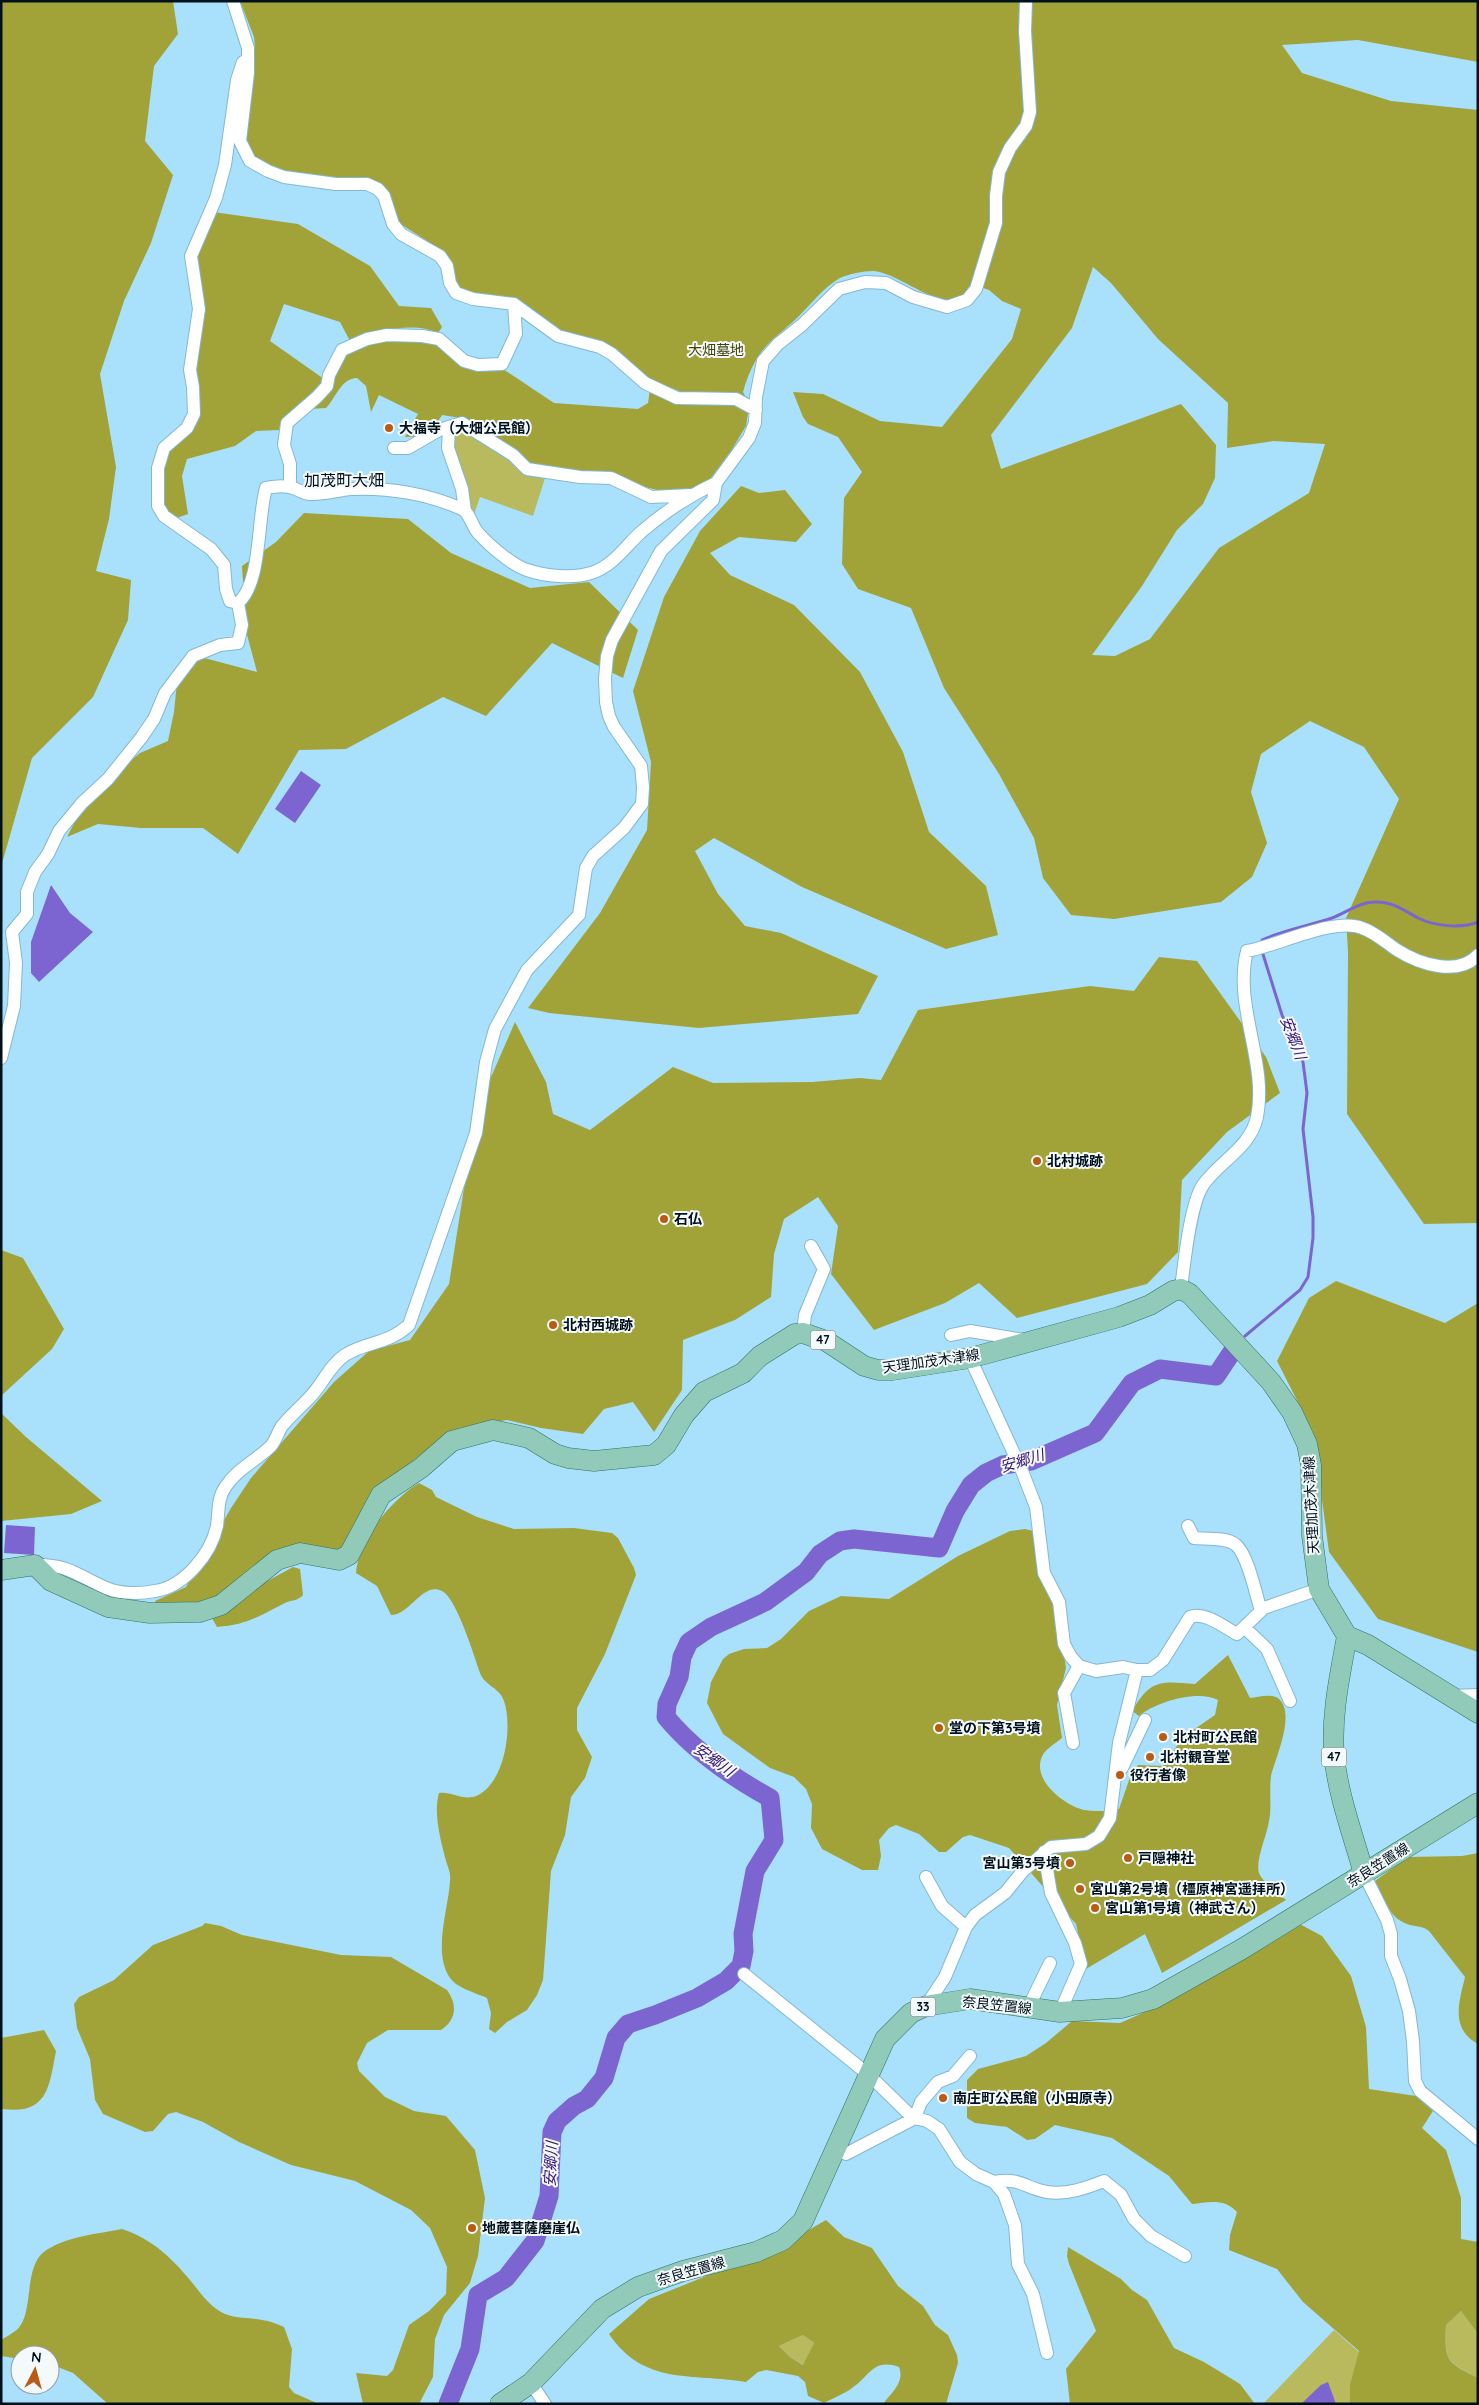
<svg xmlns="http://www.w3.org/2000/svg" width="1479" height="2405" viewBox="0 0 1479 2405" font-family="Quicksand,'Noto Sans JP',sans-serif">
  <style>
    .green { fill: #b8ba5d }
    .forest { fill: #a1a339; fill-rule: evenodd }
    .water { fill: #7c65d1 }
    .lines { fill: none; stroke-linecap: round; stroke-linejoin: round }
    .stream { stroke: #7c65d1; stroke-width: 3 }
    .river { stroke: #7c65d1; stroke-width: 19 }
    .street-casing { stroke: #82b8d3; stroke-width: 14 }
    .primary-casing { stroke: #2f7263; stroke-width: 21 }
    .street { stroke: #fff; stroke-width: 12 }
    .primary { stroke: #91cab9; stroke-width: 20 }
    .poi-dot { fill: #ba5a13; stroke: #f4f9fc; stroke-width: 2 }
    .labels { text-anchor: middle; stroke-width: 4; stroke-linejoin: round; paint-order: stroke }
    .shield { fill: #f4f9fc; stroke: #49575e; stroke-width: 1 }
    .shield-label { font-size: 12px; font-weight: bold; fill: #00111b }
    .park-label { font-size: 14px; fill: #424307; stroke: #f4f9fc }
    .poi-label { font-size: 14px; font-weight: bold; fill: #00111b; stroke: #f4f9fc; text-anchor: start }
    .street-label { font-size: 14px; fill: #00111b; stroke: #f4f9fc }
    .water-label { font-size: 15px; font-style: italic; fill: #341274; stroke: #f4f9fc }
    .quarter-label { font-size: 16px; fill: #00111b; stroke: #f4f9fc }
  </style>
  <rect width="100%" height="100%" fill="#a9e1fd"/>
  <path class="green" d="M 458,425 L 546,475 L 533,516 L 480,497 L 472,520 L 458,474 L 451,431 Z
    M 1461,2311 L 1478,2334 L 1478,2378 C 1447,2361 1444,2362 1446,2325 Z
    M 1334,2330 L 1359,2352 L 1350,2384 L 1350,2404 L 1263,2404 Z
    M 803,2335 L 814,2343 L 804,2365 L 790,2357 L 779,2346 Z"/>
  <path class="forest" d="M 1,1 L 173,1 L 178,34 L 154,66 L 145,141 L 173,175 L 151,243 L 124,301 L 100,374 L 116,467 L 109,519 L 96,571 L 131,580 L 128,620 L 93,697 L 32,758 L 1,867 Z
    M 240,1 L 1478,1 L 1478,62 L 1358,40 L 1282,45 L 1302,73 L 1391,101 L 1478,110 L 1478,1223 L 1424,1224 L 1347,1114 L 1348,952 L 1346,918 L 1399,799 L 1364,747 L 1310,721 L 1261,754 L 1251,792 L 1267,843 L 1252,877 L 1221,902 L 1114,919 L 1071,915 L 1043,878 L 1034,838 L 999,774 L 944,688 L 911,608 L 858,589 L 842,564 L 844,498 L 862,472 L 838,437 L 808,424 L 803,417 L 793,392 L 823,394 L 880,421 L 942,427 L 1012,339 L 1021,309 L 1002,301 L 989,290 L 971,284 C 968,288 965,294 962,296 C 940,312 898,272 873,271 C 863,271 849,274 840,278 C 823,288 812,303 798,317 C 784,331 766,342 756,360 C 750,370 746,381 743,392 L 745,396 L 712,393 L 684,393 L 648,379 L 558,329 L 508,297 L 462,291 L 456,286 L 450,261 L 438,248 L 399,223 L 384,192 L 277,169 L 258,161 L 245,146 L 255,47 L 254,37 ZM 1093,267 L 1111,283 L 1158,339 L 1228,403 L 1227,448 L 1273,441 L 1325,444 L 1309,493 L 1219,548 L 1150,639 L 1115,656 L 1092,655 L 1142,586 L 1177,530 L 1203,504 L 1215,478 L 1216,445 L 1181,404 L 1001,469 L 991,435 L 1072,328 Z
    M 213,212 L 298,224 L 370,266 L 399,306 L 431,308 L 442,327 L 438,333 C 411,320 376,333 350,341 L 340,322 L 284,304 L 270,341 L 324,379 C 313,396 283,412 279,430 L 256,431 L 235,446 L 187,459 L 182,476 L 188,514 L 174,519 C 154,507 164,472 165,452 L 193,426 L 198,250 Z
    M 383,338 L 437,343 L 452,358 L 497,365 L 554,403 L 638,409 L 648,403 L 650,389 L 738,404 L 748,413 L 746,426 L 731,451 L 710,479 L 688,490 L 661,491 L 581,471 L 530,465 L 467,419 L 442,415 C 433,431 423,438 405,437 L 418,414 L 379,395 L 371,412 L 366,386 L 357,378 C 341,378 336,398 326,408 L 309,409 L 344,354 Z
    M 741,486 L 759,493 L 785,490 L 812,524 L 796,542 L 739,537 L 710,553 L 730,575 L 794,605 L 860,672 L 903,752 L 929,832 L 986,886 L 998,935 L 946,949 L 802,887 L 714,838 L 695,851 L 718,894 L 745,926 L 781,933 L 878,976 L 858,1014 L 699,1028 L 549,1013 L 528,1008 L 600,913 L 647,830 L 651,762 L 633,691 L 664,597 L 700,531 Z
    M 304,513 L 408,519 L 451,553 L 530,588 L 589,582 L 638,630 L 623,678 L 552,643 L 486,716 L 443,697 L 346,749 L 299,750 L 238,854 L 203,828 L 141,828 L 98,824 L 67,837 L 88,796 L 140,753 L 168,741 L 174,712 L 177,682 L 197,656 L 257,672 L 246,631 L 242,566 L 276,542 Z
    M 1159,957 L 1197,961 L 1266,1057 L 1280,1093 L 1227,1132 L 1182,1180 L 1178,1252 L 1147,1284 L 1017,1318 L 979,1283 L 945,1303 L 874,1330 L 831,1274 L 838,1226 L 818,1197 L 784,1219 L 774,1254 L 771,1297 L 735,1320 L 683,1340 L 682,1390 L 654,1432 L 633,1402 L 604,1409 L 583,1434 L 541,1428 L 507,1420 L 459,1428 L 420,1455 L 381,1488 L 349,1547 L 336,1555 L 297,1548 L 220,1599 L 158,1608 L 155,1601 L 186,1587 L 231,1508 L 251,1478 L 334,1382 L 369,1351 L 410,1340 L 449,1284 L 467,1169 L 488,1084 L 515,1022 L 546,1082 L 553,1114 L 590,1130 L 673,1067 L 713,1083 L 812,1082 L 860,1078 L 881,1080 L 918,1010 L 1090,986 L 1134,991 Z
    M 1,1250 L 23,1258 L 64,1329 L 52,1349 L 1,1396 Z
    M 1336,1281 L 1445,1323 L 1478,1303 L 1478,1652 L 1378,1619 L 1329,1552 L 1313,1432 L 1277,1361 L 1309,1298 Z
    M 1,1413 L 26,1437 L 102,1501 L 71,1514 L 1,1521 Z
    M 419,1483 L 432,1490 L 436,1497 L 477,1517 L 514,1529 L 574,1528 L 612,1533 L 618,1538 L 634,1568 L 636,1575 L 605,1654 L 577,1708 L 577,1730 L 592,1757 L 585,1778 L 571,1797 L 565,1835 L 551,1871 L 543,1980 L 537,1995 L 527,2010 L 507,2022 L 495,2033 L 489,2029 L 491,2013 L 487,1998 C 476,1993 457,1988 450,1978 C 432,1952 449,1908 450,1880 C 451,1874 448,1867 446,1861 C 441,1841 433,1814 439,1793 C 451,1791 463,1801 476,1796 C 505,1784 513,1727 504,1701 C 500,1688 484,1685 480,1673 C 474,1656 457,1599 442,1591 C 423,1581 410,1615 391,1615 L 377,1586 L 356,1573 C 358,1540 392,1499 419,1483 Z
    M 1025,1529 L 1033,1531 L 1056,1607 L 1066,1668 L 1057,1705 L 1062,1738 C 1057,1742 1049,1747 1044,1753 C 1028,1777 1063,1805 1084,1810 C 1096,1812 1107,1811 1119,1809 L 1129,1780 L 1138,1765 L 1163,1766 L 1183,1737 L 1215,1715 L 1218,1700 C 1198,1689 1155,1702 1139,1716 L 1132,1711 C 1151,1679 1160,1681 1195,1684 L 1228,1655 L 1250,1698 C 1258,1697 1272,1693 1279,1699 C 1296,1714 1275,1759 1271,1776 C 1269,1791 1272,1807 1269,1821 C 1267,1835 1255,1861 1259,1873 C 1263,1883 1279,1893 1286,1900 L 1162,1973 L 1145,1934 L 1086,1969 L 1076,1924 L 1009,1848 L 970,1835 L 963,1837 L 946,1852 L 939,1852 L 919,1834 L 896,1825 L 889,1828 L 879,1840 L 881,1856 L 878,1870 L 862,1870 L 822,1849 L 811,1828 L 812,1804 L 806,1789 L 794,1777 L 770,1768 L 723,1734 L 707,1703 L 711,1682 L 723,1659 L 729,1654 L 744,1649 L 767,1648 L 781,1639 L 809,1611 L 841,1596 L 889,1599 L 958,1556 L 1010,1531 Z
    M 293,1567 L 300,1569 L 303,1595 C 298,1601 291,1600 285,1603 C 259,1616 247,1625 217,1627 L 212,1618 L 251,1590 Z
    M 1478,1853 L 1478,2044 C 1450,2029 1459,2002 1465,1977 L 1429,1931 C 1421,1925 1415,1927 1407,1924 C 1388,1917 1384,1898 1375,1881 L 1408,1857 L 1462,1856 Z
    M 1296,1922 L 1322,1936 L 1351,1976 L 1366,2027 L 1369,2089 L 1416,2096 L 1433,2111 L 1422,2128 L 1446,2150 L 1461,2198 L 1461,2239 L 1478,2242 L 1478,2334 L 1461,2311 L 1446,2325 C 1444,2362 1447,2362 1478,2378 L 1478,2404 L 1350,2404 L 1350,2384 L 1359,2351 L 1303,2302 L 1277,2269 L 1229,2250 L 1230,2235 L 1237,2212 C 1225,2198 1208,2202 1192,2204 L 1169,2176 L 1112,2138 L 1055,2125 L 1035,2139 L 1027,2140 L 1007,2127 L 975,2123 L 967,2118 L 967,2080 L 978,2069 L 1026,2056 L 1046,2043 L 1072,2021 L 1120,2023 L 1154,2008 Z
    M 205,1923 L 221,1926 L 242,1935 L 341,1955 L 391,1957 L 447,1990 C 458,2005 456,2020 441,2030 L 388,2030 L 367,2043 L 357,2063 L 359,2071 L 385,2097 L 414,2111 L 446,2116 L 475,2150 L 485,2198 L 478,2256 L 470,2283 L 444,2315 L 435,2339 L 433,2377 L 419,2404 L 363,2404 L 356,2373 L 387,2376 L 393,2370 L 409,2325 L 429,2311 L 446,2294 L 447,2267 L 430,2228 L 411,2210 L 355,2181 L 291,2165 L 239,2142 L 203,2122 L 176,2112 L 168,2114 L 153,2131 L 145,2132 L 103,2114 L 95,2100 L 90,2059 L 77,2028 L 74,2004 L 79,1997 L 114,1980 L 153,1945 L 202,1926 Z
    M 44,2030 L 56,2051 C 49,2087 48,2115 2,2109 L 1,2038 Z
    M 826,2220 L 844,2237 L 872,2248 L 898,2286 L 923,2306 L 935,2325 L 948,2335 L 957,2355 L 958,2363 L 946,2404 L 883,2404 C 892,2392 905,2382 899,2367 C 873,2358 870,2376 852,2388 C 844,2394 833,2398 824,2403 L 808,2396 L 805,2382 L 798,2376 L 766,2370 L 758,2372 L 746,2382 C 692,2373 644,2386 609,2334 L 649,2299 L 779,2247 ZM 803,2335 L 814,2343 L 803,2365 L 790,2357 L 779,2346 Z
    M 122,2229 C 153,2239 174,2260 194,2285 C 202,2295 209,2305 221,2312 C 234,2319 248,2317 262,2320 C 270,2321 277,2324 284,2327 L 292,2349 L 289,2387 L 294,2393 L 319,2404 L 108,2404 L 73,2373 L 50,2364 L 50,2355 L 20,2355 L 20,2359 L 1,2356 L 1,2340 C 7,2336 16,2332 20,2326 C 34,2307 23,2263 48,2249 C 70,2236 97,2234 122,2229 Z
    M 1068,2247 L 1121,2279 L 1132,2290 L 1147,2300 L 1174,2348 L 1204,2362 L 1240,2384 L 1255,2404 L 1070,2404 L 1066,2369 L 1096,2331 L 1069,2264 L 1067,2256 Z"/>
  <path class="water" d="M 301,771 L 321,785 L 295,823 L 275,809 Z
    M 51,885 L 70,913 L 93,932 L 39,982 L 31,973 L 31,942 Z
    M 6,1525 L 35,1527 L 34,1555 L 4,1553 Z
    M 1328,2382 L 1336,2404 L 1301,2404 L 1321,2385 Z"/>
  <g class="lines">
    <path class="stream" d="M 1262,943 L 1262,940 C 1284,930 1308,926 1332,918 C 1345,913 1360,902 1375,902 C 1391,901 1404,910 1418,918 C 1434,926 1461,929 1478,922
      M 1245,1336 L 1300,1290 L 1308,1277 L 1313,1238 L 1313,1217 L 1303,1129 L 1307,1093 L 1303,1062 L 1282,1015 L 1262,951"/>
    <path class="river" d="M 448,2404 L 470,2349 L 478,2295 L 506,2278 L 535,2241 L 549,2196 L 552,2132 L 557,2121 L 574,2106 L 587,2099 L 604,2078 L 616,2038 L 628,2024 L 655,2015 L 697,1998 L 726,1981 L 741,1966 L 744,1951 L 743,1934 L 755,1871 L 774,1840 L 770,1798 C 732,1777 694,1751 666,1717 L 667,1704 L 679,1677 L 682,1657 L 689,1642 L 711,1627 L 765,1602 L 806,1572 L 820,1554 L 840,1541 L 854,1539 L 939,1548 L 955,1511 L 971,1485 L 986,1473 L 1003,1465 L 1031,1461 L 1095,1433 L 1132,1383 L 1160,1369 L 1216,1376 L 1232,1352"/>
    <defs>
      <path id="street" d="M 233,1 L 248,48 L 248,73 L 240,141 L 250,161 L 268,171 L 284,177 L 336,184 L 367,184 L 378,189 L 384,196 L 393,224 L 401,234 L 440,256 L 447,266 L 450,283 L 456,293 L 473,299 L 514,304 L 558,336 L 600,347 L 612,354 L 645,383 L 677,398 L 736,399 L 756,410
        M 449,427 L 448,448 L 462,489 L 465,511
        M 394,448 L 408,448 L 439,430 L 462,423 L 513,455 L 527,469 L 580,477 L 611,478 L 651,497 L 690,495
        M 290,487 L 290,464 L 284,445 L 287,423 L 317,397 L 327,386 L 329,375 L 342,350 L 367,339 L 387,335 L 422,336 L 439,339 L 464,361 L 478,365 L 502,364 L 516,334 L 514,304
        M 238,603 C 262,583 257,518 266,488 C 277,486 285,485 296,489 C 300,491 305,494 310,494 C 323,495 338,490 351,489 C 388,487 428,494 462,509 C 470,513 472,527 479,534 C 489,545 513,566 527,570 C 545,576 572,579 591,573 C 612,567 625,547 640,533 C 663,513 688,496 716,483
        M 238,603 L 230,601 L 226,589 L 224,565 L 211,549 L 164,516 L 158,506 L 158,468 L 164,448 L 187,428 L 194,414 L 193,387 L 190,370 L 199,309 L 191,256 L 216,198 L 225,165 L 237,80 L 243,62
        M 1,1058 L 14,1006 L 16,963 L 12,932 L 27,914 L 27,892 L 35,872 L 48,854 L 59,831 L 82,803 L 108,779 L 141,738 L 154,719 L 165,693 L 193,656 L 220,645 L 238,643 L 242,625 L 238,603
        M 1181,1289 C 1184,1265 1190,1204 1203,1185 C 1219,1162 1251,1147 1257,1117 C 1268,1062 1233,1006 1247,951 C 1277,946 1334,917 1362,928 C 1376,933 1385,942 1397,950 C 1419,964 1458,977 1478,955
        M 803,1333 L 805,1315 L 824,1269 L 811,1246
        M 951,1335 L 970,1331 L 1024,1340
        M 970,1358 L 1022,1471 L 1036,1507 L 1044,1573 L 1059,1602 L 1064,1644 L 1071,1657 L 1079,1666 L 1096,1671 L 1123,1667 L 1137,1670 L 1150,1670 L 1163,1660 L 1190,1617 C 1204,1611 1224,1627 1237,1634 L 1264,1608 L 1319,1589
        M 1188,1526 L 1194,1538 C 1206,1539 1227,1537 1236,1545 C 1248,1555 1256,1595 1261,1611
        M 35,1565 C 69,1564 78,1576 106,1588 C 120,1594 140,1594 155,1591 C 184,1587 211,1554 217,1526 C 219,1512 217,1498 226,1486 C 238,1468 256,1461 271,1446 C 276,1440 278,1432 282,1426 C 291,1415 302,1406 311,1396 C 323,1383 330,1365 345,1355 C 367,1341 387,1345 409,1325 L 476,1133 L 486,1062 L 495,1029 L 527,970 L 579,915 L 586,868 L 593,856 L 624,828 L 642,804 L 643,787 L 641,766 L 614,727 L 609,716 L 606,702 L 605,679 L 607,656 L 612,640 L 661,551 L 713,500 L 716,483 L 749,438 L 755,423 L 756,397 L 763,361 L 778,344 L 802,325 L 839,289 L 865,282 L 886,283 L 913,297 L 947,307 L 967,300 L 976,289 L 996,223 L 996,196 L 999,172 L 1010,148 L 1026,126 L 1030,112 L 1025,31 L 1026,1
        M 1245,1628 L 1267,1649 L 1290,1701
        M 1451,1696 L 1478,1695
        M 1073,1743 L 1064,1693 L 1079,1666
        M 1118,1770 L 1122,1768 L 1145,1720
        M 1044,1852 L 1051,1893 L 1075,1943 L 1081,1964 L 1060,2012
        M 1364,1874 L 1387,1920 L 1391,1934 L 1391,1956 L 1400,1979 L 1409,2011 L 1413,2041 L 1415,2081 L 1420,2091 L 1478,2139
        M 926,1877 L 942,1906 L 966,1927
        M 744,1974 L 869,2075 L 909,2114 L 915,2118 L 927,2121 L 939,2129 L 960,2162 L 976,2174 L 994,2182 L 1004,2194 L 1015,2225 L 1018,2264 L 1033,2294 L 1047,2353
        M 926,2006 L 945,1977 L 966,1927 L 975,1915 L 1005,1893 L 1023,1871 L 1051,1847 L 1086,1844 L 1099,1836 L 1110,1818 L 1119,1743 L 1137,1670
        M 1028,2008 L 1050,1963
        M 837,2148 L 846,2154 L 915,2118 L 921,2102 L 938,2082 L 953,2076 L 970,2056
        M 994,2182 C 1021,2177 1024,2188 1047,2192 C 1067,2195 1086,2188 1104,2181 L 1121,2195 L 1134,2219 L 1151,2236 L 1185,2256
        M 531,2383 L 545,2404"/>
      <path id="primary" d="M 1,1570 L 35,1565 L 51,1581 L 108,1607 L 150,1613 L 200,1612 L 221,1605 L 277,1560 L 300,1553 L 339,1560 L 349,1555 L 381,1495 L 421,1468 L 452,1441 L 493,1430 L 529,1438 L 555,1454 L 568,1458 L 594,1461 L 654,1455 L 666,1445 L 684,1415 L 704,1392 L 743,1373 L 760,1356 L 795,1334 L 803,1333 L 826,1341 L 864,1366 L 878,1370 L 893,1370 L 970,1358 L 1119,1317 L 1150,1305 L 1173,1291 L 1181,1289 L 1190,1294 L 1271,1382 L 1292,1412 L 1307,1444 L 1311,1465 L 1312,1536 L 1319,1589 L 1347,1636 L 1368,1645 L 1478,1713
        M 1347,1636 C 1340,1675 1331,1715 1334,1755 C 1338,1795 1353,1835 1364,1874
        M 500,2404 L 531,2383 L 602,2309 L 638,2287 L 683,2271 L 756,2252 L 783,2240 L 803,2221 L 885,2039 L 911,2013 L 926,2006 L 970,1999 L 1060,2012 L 1122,2008 L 1153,1999 L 1242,1949 L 1478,1803"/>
    </defs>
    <use href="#street" class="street-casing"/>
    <use href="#primary" class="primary-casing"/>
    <use href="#street" class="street"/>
    <use href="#primary" class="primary"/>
  </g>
  <g class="poi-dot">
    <circle cx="389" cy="428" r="5"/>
    <circle cx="1037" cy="1161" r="5"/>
    <circle cx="664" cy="1219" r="5"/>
    <circle cx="553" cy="1325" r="5"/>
    <circle cx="939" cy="1728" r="5"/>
    <circle cx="1163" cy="1737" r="5"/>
    <circle cx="1150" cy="1757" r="5"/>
    <circle cx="1120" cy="1775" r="5"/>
    <circle cx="1128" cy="1858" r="5"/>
    <circle cx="1070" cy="1863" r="5"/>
    <circle cx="1080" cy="1889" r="5"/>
    <circle cx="1095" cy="1908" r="5"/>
    <circle cx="943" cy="2098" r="5"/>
    <circle cx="472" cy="2228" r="5"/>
  </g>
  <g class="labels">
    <g class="shield">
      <rect x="810.5" y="1330.5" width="25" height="19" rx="4"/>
      <rect x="1321.5" y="1747.5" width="25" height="19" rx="4"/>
      <rect x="910.5" y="1997.5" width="25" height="19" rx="4"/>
    </g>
    <g class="shield-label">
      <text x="823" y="1344">47</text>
      <text x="1334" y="1761">47</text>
      <text x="923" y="2011">33</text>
    </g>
    <g class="park-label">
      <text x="716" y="355">大畑墓地</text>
    </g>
    <g class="poi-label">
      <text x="399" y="433">大福寺（大畑公民館）</text>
      <text x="1047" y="1166">北村城跡</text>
      <text x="674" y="1224">石仏</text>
      <text x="563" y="1330">北村西城跡</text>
      <text x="949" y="1733">堂の下第3号墳</text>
      <text x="1173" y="1742">北村町公民館</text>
      <text x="1160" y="1762">北村観音堂</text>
      <text x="1130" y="1780">役行者像</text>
      <text x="1138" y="1863">戸隠神社</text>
      <text x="1060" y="1868" text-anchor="end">宮山第3号墳</text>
      <text x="1090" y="1894">宮山第2号墳（橿原神宮遥拝所）</text>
      <text x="1105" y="1913">宮山第1号墳（神武さん）</text>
      <text x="953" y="2103">南庄町公民館（小田原寺）</text>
      <text x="482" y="2233">地蔵菩薩磨崖仏</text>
    </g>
    <g class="street-label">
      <text transform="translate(931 1361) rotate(-8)" y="5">天理加茂木津線</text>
      <text transform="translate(1311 1505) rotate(-93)" y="5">天理加茂木津線</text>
      <text transform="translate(1378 1865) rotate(-32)" y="5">奈良笠置線</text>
      <text transform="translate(997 2005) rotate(6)" y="5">奈良笠置線</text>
      <text transform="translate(691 2271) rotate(-16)" y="5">奈良笠置線</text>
    </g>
    <g class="water-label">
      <text transform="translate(1293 1038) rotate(69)" y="5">安郷川</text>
      <text transform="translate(1022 1461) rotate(-17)" y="5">安郷川</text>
      <text transform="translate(714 1760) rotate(35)" y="5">安郷川</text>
      <text transform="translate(551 2164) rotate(-87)" y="5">安郷川</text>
    </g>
    <g class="quarter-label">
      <text x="344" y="486">加茂町大畑</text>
    </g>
  </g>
  <rect width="1479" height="2405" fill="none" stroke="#00111b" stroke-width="5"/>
  <g transform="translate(35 2370) rotate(6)"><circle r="24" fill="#f4f9fc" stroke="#929ca2"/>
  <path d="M0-4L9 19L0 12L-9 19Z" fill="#ba5a13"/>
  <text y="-8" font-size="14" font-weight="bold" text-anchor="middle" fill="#00111b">N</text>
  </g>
</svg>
